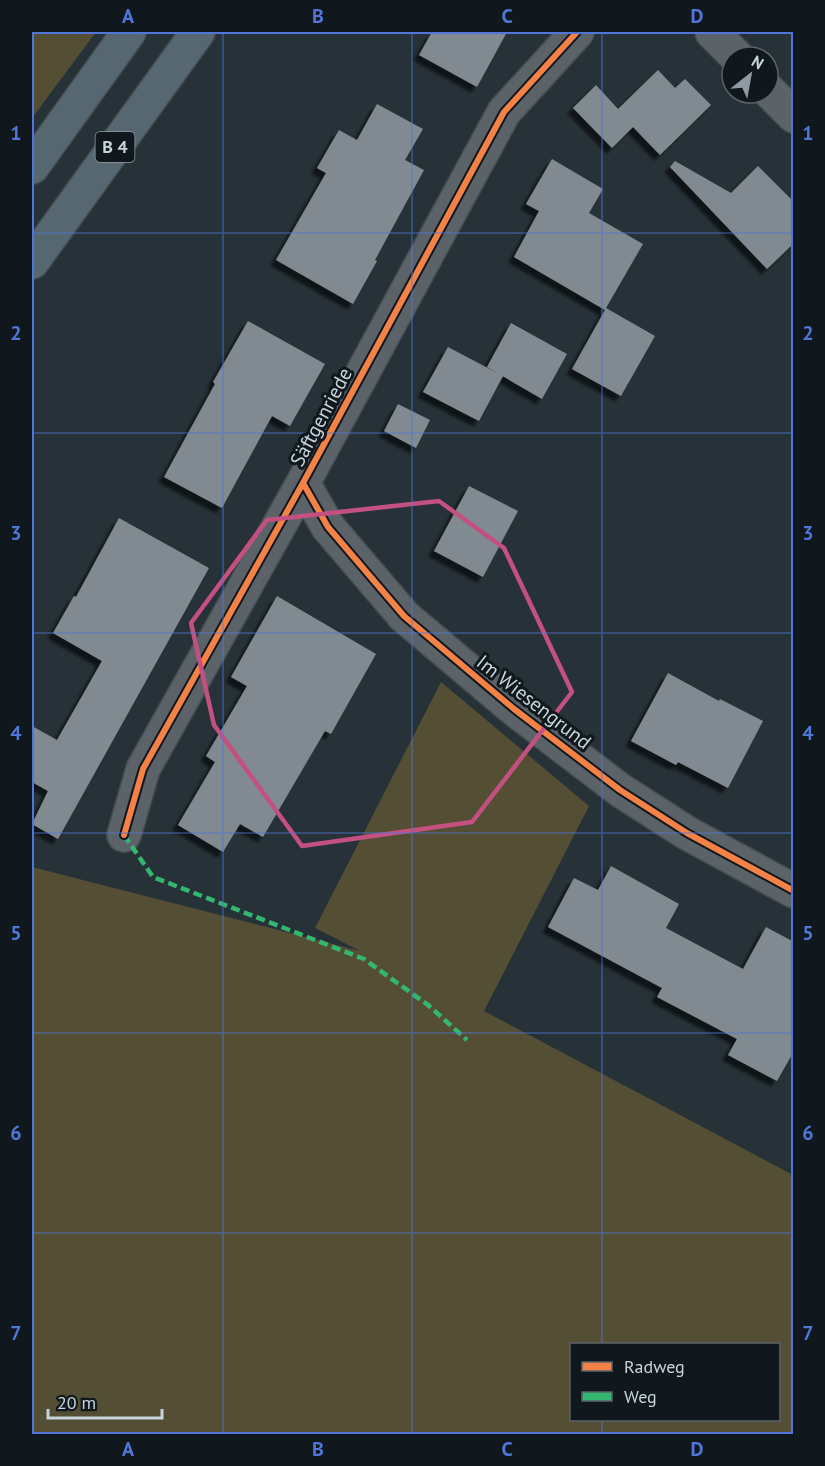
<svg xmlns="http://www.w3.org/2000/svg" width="825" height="1466" viewBox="0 0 825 1466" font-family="'PT Sans',sans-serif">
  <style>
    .green { fill: #544f34; fill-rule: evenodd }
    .building { fill: #808a90; filter: url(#shadow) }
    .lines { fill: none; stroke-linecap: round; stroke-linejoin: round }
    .street-casing { stroke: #444d53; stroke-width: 36 }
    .highway-casing { stroke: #444d53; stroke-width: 36 }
    .street { stroke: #5c6368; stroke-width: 33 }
    .highway { stroke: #566771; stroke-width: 33 }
    .quiet { stroke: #33b770; stroke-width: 4.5; stroke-dasharray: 9 4.5; stroke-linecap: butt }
    .cycleway-casing { stroke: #10181e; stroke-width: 10 }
    .cycleway { stroke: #f48246; stroke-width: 6 }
    .marked { fill: none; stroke: #c45082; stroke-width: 4.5; stroke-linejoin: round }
    .grid { fill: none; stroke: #5076d9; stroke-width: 1.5; stroke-opacity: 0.55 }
    .labels { text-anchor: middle; stroke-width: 6; stroke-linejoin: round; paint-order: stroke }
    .shield { fill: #10181e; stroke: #919ca3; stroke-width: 1.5 }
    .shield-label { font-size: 18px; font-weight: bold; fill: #c8d4dc }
    .street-label { font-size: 20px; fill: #c8d4dc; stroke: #10181e }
    .neatline { fill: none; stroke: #5076d9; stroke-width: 2 }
    .grid-label { font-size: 20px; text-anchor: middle; font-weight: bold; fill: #5076d9 }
  </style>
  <defs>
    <filter id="shadow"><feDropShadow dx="-5.5" dy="5.5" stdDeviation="1.5" flood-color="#0009"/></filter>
  </defs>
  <rect width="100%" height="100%" fill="#263138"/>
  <path class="green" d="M 32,32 L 96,32 L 32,118 Z
    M 441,682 L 589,806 L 484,1011 L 793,1175 L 793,1434 L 32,1434 L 32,867 L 360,951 L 315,928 ZM 778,1344 L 778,1420 L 572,1420 L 572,1344 Z"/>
  <path class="building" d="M 432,32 L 507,32 L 477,87 L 419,55 Z
    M 658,70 L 675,88 L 685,79 L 711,105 L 660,155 L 633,127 L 612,148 L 573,108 L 596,85 L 618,109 Z
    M 377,104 L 423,129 L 405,160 L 424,170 L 375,260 L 377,261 L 353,304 L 276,260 L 326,173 L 317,168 L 339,130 L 357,140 Z
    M 552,159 L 603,189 L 589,213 L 643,244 L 606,308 L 655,336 L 621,396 L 572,369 L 605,310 L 514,257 L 539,211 L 526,204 Z
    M 675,161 L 731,193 L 758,166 L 794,202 L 794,243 L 767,269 L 670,167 Z
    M 248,321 L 325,364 L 290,426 L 272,416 L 222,508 L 164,477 L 215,384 L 213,382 Z
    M 511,323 L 567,354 L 542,399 L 487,367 Z
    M 448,347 L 503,376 L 479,421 L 423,392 Z
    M 398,404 L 430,420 L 416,448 L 384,431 Z
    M 469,486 L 518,511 L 483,577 L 434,551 Z
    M 119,518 L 209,568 L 58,839 L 32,824 L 48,791 L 32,782 L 32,726 L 57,740 L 102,661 L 53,633 L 74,596 L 76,597 Z
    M 277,596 L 376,654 L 331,734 L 325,731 L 263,837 L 240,824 L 223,852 L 178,825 L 215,762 L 206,756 L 247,686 L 231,677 Z
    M 668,673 L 719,701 L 720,699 L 763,721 L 728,788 L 678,762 L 676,765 L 631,741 Z
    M 611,866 L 679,904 L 666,928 L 743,969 L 766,927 L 794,942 L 794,1051 L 777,1081 L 728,1055 L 737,1039 L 657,997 L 662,988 L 548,927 L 574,878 L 598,890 Z"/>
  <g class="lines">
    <defs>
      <path id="street" d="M 712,32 L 737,57
        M 768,90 L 794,116
        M 303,483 L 328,527 L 404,616 L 514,709 L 620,790 L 687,833 L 794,891
        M 124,835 L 143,769 L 303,483 L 504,112 L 577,32"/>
      <path id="highway" d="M 32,167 L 129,32
        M 32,262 L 198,32"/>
    </defs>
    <use href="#street" class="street-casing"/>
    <use href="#highway" class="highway-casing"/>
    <use href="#street" class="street"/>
    <use href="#highway" class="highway"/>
    <path class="quiet" d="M 124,835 L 153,877 L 364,959 L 428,1005 L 467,1040"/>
    <defs>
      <path id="cycleway" d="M 303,483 L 328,527 L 404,616 L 514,709 L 620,790 L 687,833 L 794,891
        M 124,835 L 143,769 L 303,483 L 504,112 L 577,32"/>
    </defs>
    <use href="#cycleway" class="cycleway-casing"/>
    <use href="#cycleway" class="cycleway"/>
  </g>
  <path class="marked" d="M 439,501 L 504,548 L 572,692 L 472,822 L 302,846 L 214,725 L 191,623 L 267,520 Z"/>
  <path class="grid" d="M 223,32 L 223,1434M 412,32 L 412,1434M 602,32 L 602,1344M 32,233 L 794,233M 32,433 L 794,433M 32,633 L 794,633M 32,833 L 794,833M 32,1033 L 794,1033M 32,1233 L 794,1233M 602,1420 L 602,1434"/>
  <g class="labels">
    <rect class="shield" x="95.5" y="132" width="39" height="30" rx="4.5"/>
    <g class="shield-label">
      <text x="115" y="153">B 4</text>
    </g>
    <g class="street-label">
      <text transform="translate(321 417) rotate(-62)" y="7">Säftgenriede</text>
      <text transform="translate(534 702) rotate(38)" y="7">Im Wiesengrund</text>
    </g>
  </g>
  <rect width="825" height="1466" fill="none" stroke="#10181e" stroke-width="66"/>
  <rect x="570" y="1343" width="210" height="78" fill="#10181e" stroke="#5a636a" stroke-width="1.5"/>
  <rect x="582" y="1362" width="30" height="9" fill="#f48246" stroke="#5a636a" stroke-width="1.5"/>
  <text x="624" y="1373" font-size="18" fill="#c8d4dc">Radweg</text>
  <rect x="582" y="1392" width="30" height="9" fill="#33b770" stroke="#5a636a" stroke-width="1.5"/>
  <text x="624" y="1403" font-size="18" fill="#c8d4dc">Weg</text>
  <g transform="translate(750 75) rotate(31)"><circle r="28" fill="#10181e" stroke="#5a636a" stroke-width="1.5"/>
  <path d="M0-4.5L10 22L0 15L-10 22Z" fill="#8f9ba3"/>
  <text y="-9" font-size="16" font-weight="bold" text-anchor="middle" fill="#c8d4dc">N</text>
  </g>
  <path d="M48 1409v9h114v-9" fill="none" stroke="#c8d4dc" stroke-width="3"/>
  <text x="57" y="1409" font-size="18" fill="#c8d4dc" stroke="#10181e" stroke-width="4.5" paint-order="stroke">20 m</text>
  <rect x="33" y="33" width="759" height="1400" class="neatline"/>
  <g class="grid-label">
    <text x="128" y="23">A</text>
    <text x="318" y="23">B</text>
    <text x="507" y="23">C</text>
    <text x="697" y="23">D</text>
    <text x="16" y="140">1</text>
    <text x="808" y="140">1</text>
    <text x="16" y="340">2</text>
    <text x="808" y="340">2</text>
    <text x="16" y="540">3</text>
    <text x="808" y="540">3</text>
    <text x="16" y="740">4</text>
    <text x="808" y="740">4</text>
    <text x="16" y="940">5</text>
    <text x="808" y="940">5</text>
    <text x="16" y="1140">6</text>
    <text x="808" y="1140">6</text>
    <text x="16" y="1340">7</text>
    <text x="808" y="1340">7</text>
    <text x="128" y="1456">A</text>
    <text x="318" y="1456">B</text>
    <text x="507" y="1456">C</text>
    <text x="697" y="1456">D</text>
  </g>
</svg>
